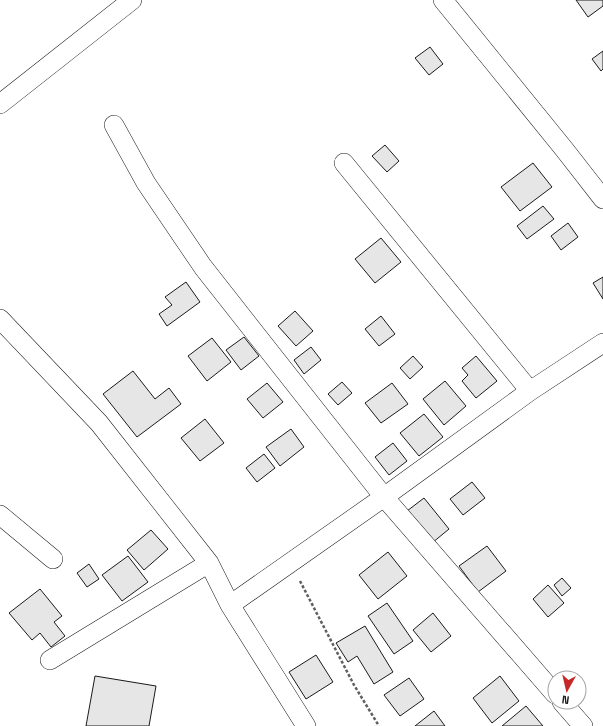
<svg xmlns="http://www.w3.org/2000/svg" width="603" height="726" viewBox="0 0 603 726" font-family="'Space Grotesk',sans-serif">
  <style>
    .building { fill: #e6e6e6; stroke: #1a1a1a }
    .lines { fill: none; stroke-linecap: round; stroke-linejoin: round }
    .street-casing { stroke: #1a1a1a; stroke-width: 20 }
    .path { stroke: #5f5f5f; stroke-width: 2.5; stroke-dasharray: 3 2; stroke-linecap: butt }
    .street { stroke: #fff; stroke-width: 19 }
  </style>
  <rect width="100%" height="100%" fill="#fff"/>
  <path class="building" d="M 576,0 L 603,0 L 603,6 L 588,17 Z
    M 430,47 L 443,64 L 429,75 L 415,58 Z
    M 603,51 L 603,69 L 601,71 L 592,59 Z
    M 385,145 L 399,161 L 387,172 L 372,156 Z
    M 533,163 L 552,187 L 520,211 L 501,187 Z
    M 543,206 L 554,219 L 527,239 L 517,226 Z
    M 568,223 L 578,237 L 561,250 L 551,236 Z
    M 381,238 L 401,262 L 375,283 L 355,259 Z
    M 603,277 L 603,299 L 593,283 Z
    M 186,282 L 200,302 L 167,326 L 159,314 L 172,305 L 165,297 Z
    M 295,311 L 313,331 L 296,346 L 278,326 Z
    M 381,316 L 395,334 L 379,346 L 365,329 Z
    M 244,337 L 259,356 L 241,370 L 226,350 Z
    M 212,338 L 231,362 L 207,381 L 188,356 Z
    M 311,347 L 321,360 L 304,374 L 294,360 Z
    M 413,356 L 423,367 L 410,379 L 400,368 Z
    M 476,356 L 497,381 L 476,398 L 462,381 L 468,375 L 462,368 Z
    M 133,371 L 155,399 L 169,388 L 181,404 L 137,437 L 103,394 Z
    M 445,381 L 466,406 L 444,425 L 423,399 Z
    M 342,382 L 352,393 L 338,405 L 328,394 Z
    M 267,383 L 283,402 L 263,418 L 247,399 Z
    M 392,383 L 408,404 L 381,423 L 365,403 Z
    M 424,414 L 443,437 L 419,456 L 400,433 Z
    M 205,419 L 224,443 L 200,461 L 181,438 Z
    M 291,429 L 304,447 L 280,466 L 266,447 Z
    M 393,443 L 407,461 L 389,475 L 375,457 Z
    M 264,454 L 275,468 L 257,482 L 246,468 Z
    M 472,482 L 485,498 L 463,515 L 450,499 Z
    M 424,498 L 449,529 L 432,543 L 407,511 Z
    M 151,530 L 168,549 L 144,570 L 127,550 Z
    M 487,546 L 506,571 L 478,592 L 459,566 Z
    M 388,552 L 407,576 L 378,599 L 359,575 Z
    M 128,556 L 148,582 L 122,601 L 102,575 Z
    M 89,564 L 99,579 L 87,587 L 77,573 Z
    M 562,578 L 571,588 L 562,596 L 554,585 Z
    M 548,585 L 564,603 L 548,617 L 533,599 Z
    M 40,589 L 62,616 L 54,622 L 65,636 L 51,647 L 40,633 L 32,640 L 9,613 Z
    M 387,603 L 413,641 L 394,654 L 368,616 Z
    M 433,613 L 451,636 L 431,652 L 413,630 Z
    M 365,626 L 393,672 L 374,684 L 357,656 L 348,662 L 336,643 Z
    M 316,655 L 333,682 L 306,699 L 289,672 Z
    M 95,676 L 156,686 L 149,726 L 86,726 Z
    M 500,676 L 519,701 L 492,723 L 473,698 Z
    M 409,678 L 424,699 L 400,716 L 384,695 Z
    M 526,706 L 543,726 L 502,726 Z
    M 434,711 L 445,726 L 415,726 Z"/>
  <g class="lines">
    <defs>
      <path id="street" d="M 443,0 L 564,149 L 603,199
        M 0,104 L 132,0
        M 114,125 L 146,183 L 203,267 L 384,497 L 555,694
        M 344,163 L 530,391
        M 0,319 L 99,423 L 209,563 L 230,605 L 306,726
        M 0,515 L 53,559
        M 230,605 L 384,497 L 530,391 L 603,343
        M 50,660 L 209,563
        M 562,702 L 583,726"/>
    </defs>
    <use href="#street" class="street-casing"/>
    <path class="path" d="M 300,581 L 354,685 L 379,726"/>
    <use href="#street" class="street"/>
  </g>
  <g transform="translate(567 690) rotate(188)"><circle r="19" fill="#ffffff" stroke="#a3a3a3"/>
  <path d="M0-3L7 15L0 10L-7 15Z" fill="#c62828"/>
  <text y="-6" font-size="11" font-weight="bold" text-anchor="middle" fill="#1a1a1a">N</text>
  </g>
</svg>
